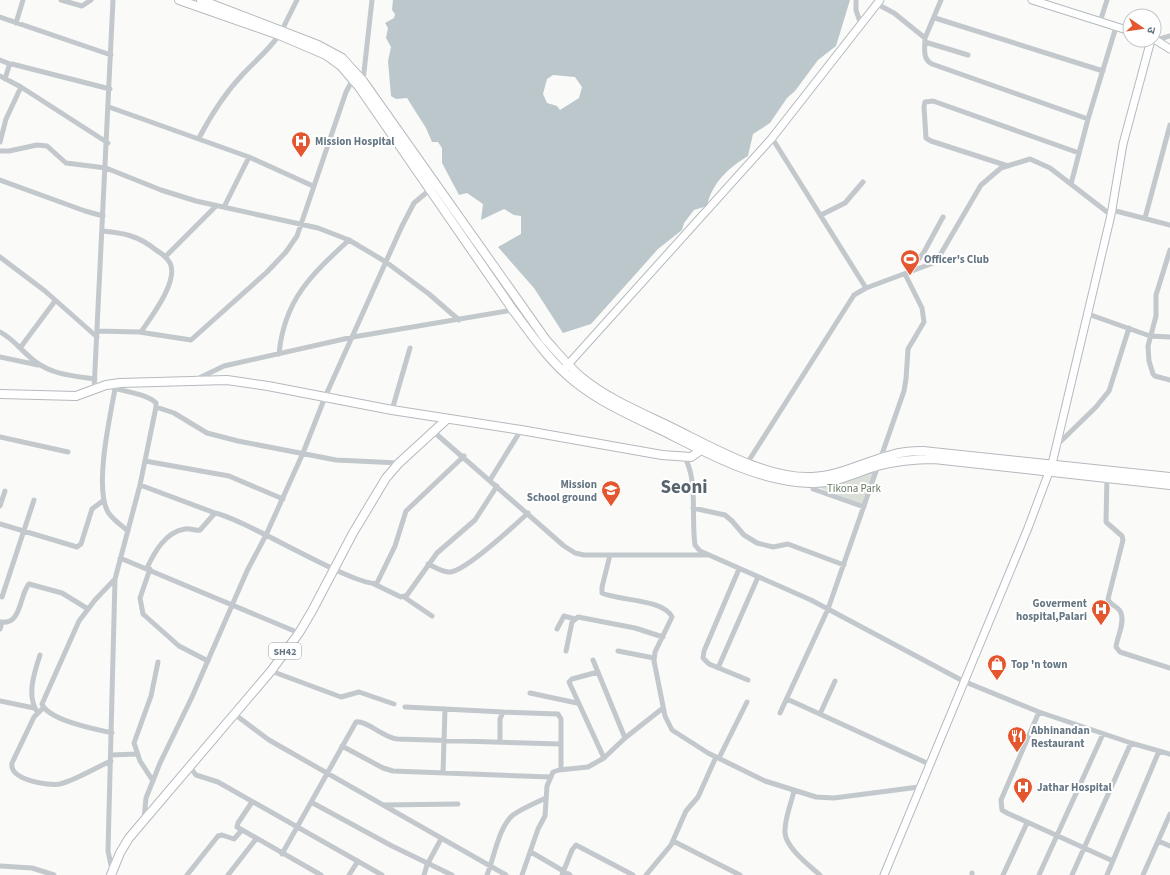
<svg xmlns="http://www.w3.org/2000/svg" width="1170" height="875" viewBox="0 0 1170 875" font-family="'Source Sans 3','Noto Sans Devanagari',sans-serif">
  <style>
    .green { fill: #dadfd7 }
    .water { fill: #bbc7cb; fill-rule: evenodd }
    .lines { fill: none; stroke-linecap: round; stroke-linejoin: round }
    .secondary-casing { stroke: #b3babf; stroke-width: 9 }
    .primary-casing { stroke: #b5babe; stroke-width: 10 }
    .street { stroke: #c3c8cc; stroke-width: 5 }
    .secondary { stroke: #fff; stroke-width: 7 }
    .primary { stroke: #fff; stroke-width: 8 }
    .labels { text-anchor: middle; stroke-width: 4; stroke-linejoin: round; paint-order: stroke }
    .shield { fill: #fff; stroke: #939fa8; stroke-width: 1 }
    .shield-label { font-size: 10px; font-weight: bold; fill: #657683 }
    .poi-label { font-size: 11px; font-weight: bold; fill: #657683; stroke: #fff; text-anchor: start }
    .park-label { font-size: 11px; fill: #687a64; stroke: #fff }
    .town-label { font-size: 19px; font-weight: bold; fill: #57646e; stroke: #fff }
  </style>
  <rect width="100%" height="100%" fill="#fafaf8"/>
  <path class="green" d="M 876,468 L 863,506 L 816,486 Z"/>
  <path class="water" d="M 393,0 L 850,0 L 836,46 L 818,60 L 795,91 L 787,98 L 770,123 L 753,134 L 748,156 C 728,168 712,183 707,206 L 694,210 L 684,223 L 682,230 L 658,249 L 591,324 L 563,333 L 534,288 L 498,247 L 521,234 L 521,216 L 514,215 L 504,209 L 481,220 L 483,204 L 467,193 L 459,195 L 442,163 L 442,148 L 438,142 L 432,142 L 426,128 L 407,98 L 396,99 L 391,96 L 388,61 L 391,47 L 386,38 L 388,28 L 385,23 L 394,18 L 395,14 L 392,10 ZM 553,75 L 575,77 L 582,87 L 579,98 L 560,110 L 557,106 L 547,103 L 543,94 L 547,79 Z"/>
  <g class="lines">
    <defs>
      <path id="secondary" d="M 1032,0 L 1130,31
        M 1154,39 L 1170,49
        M 564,369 L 772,138 L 880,0
        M 884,875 L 1028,528 L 1052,464 L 1111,215 L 1123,144 L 1151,40"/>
      <path id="primary" d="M 179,0 L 279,35 L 326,55 L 341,66 L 359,87 L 513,310 C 531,334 550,362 574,381 C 601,403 632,416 663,431 C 709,454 757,481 810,483 C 834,484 855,473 877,466 C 896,461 914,459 934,459 L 1170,485
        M 201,0 L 318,45 L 342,58 L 363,81 L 546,340 C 557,352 568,366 581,377 C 608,399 640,412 671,427 C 712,447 766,479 812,477 C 840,476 864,462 891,455 C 901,452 912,451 923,451 L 1170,477
        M 0,394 L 76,396 L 106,385 L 120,383 L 227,380 L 268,386 L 392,410 L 521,430 L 662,455 L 691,457 L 704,448
        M 111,875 L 120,853 L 129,838 L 271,671 L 299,633 L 312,611 L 353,533 L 386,478 L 399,463 L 447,419"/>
    </defs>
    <use href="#secondary" class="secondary-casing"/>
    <use href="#primary" class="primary-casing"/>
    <path class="street" d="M 61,0 L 82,6 L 91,0
      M 856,0 L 856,10 L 861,25
      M 877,4 L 894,13 L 925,38 C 925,48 922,59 932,64 L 1088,119
      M 0,17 L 111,55
      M 935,18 L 1103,71
      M 1100,22 L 1107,0
      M 16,23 L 23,0
      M 282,30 L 297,0
      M 925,38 L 941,0
      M 1156,40 L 1170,36
      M 925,42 L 968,55
      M 0,60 L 10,64
      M 0,76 L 21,87 L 108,143
      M 5,79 L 9,66 L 12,64 L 110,89
      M 363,81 L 372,0
      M 109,107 L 249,157 L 313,186
      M 199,138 C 211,115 225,93 243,74 C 255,61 269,50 279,35
      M 772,138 L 866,288
      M 0,142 L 6,119 L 21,87
      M 0,151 L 9,151 L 37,145 L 47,146 L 66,163 L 106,168 L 161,190 L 196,201 L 318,228 L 349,240 L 386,262 L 429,294 L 459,320
      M 1008,166 L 931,141 L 926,138 L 924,107 L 925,102 L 933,101 L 1079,153
      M 0,180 L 85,211 L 103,216
      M 1071,184 L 1088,119 L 1116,27
      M 224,207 L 249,157
      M 1112,210 L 1170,225
      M 821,215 L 845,203 L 863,182
      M 1145,218 L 1170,125
      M 103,231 C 124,233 139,236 156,250 C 161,253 167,258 170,263 C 179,281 151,317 141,332
      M 1170,250 L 1156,295 L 1156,316 L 1148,346 L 1149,361 L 1153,374 L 1155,376 L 1170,380
      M 0,257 L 45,291 L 97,337
      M 165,257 L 216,206
      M 909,272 L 924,252 L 943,217
      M 1088,314 L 1150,336 L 1170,337
      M 97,331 L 139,332 L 191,340 L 267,272 L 286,252 L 297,236 L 346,92 L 354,77
      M 0,332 C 14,339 23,353 36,362 C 53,375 75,376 95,379
      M 20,348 L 55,301
      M 279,354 C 284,300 311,275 349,240
      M 0,357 L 38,365
      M 197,379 L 224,366 L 353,337 L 513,310
      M 107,385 C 120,392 147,393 156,403 L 156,407 L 140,485 L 115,579 L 108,851 L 112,870
      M 115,389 C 110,417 94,487 108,512 C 112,519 121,525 128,531
      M 94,390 L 113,0
      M 156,407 L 174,413 L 207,433 L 238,441 L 336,460 L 399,463
      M 392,410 L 410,348
      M 434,432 L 564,546 L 575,553 L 584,555 L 707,555
      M 0,437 L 68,452
      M 1057,445 L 1096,407 L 1109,391 L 1129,328
      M 685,458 C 698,481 691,518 695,545 L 700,551 L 811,600 L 963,681 L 1039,712 L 1131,743 L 1170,754
      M 145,461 L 229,476 L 283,499
      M 746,465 L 854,295 L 866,288 L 936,262 L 981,185 L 1001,168 L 1030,159 L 1050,168 L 1111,215
      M 1107,476 L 1106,522 L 1122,536 L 1123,540 L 1108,599 C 1110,606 1119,606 1121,613 C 1125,623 1117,637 1116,647 L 1120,652 L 1170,668
      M 490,480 L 521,430
      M 140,485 L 215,513
      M 813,489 L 864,507
      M 0,506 L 5,491
      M 693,508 L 725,515 L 732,521 L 744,535 L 757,543 L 773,547 L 788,544 L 844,565
      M 0,524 L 77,547 L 81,544 L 92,509 L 104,500
      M 610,555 L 602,587 L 602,593 C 619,601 664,599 672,617 L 655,652 L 654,661 L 665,716 L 672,730 L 708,753 L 765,781 L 816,797 L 834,798 L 919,787
      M 120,558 L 299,633
      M 428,564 C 435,567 443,573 451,572 C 467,569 514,526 528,513
      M 147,568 C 154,553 165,532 185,529 C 190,528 195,531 200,530 L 215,513 C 245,519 358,589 377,583 L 395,546 L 406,511 L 464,456
      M 150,569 L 140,598 L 143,614 L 179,646 L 208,661
      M 739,569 L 704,651 L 703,658 L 709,664 L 748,680
      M 374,584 L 401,597 L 407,595 L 437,553 L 475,520 L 497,486
      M 2,597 L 34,500
      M 404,597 L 432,616
      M 0,622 C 22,626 19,595 29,584 L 62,593 L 88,609
      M 0,629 L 2,622
      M 557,629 L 564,616 L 575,619
      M 566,651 L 572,622 L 578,617 L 635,628 L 663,637
      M 618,651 L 654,658
      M 593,660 L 625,738
      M 718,668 L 758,577
      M 271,671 L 341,697 L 359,692 L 394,704
      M 598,672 L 572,679 L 569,682 L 604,758
      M 530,693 L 577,703
      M 787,699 L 929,764
      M 0,701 L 34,708
      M 405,707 L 503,712
      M 43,708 L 34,717 L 12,763 C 9,780 48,786 60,784 C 74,781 97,767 111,761
      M 1039,712 L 1001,800 L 1002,810 L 1007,813 L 1113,861
      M 38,713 C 26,697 34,673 40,655
      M 233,713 L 269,740 L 506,875
      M 780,713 L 828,609 L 904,391 L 906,379 L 908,349 L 924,322 L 922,308 L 905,274
      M 820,714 L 835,681
      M 112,733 C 95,729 48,720 42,704 L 79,621 L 95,600 L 115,579
      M 500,742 L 500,719 L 503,712 L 558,714 L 561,719 L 561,769
      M 342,746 L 383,768 L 393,771 L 550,777
      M 111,755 L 137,754
      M 719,758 L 747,702
      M 189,766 L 196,775 L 218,782 L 382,875
      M 443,773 L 445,709
      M 153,781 L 140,761 L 134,743 L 151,696 L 158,662
      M 794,791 C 791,804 784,820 785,833 C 786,848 810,866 820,875
      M 252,802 L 238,823 L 237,827 L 321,875
      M 311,802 L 392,846 L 452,875
      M 383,805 L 458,804
      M 144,819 L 146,798 L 160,763 L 192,697 L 247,571 L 266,535 L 303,453 L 325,397 L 402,226 L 414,203 L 432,188
      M 673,841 L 740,875
      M 1158,841 L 1170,846
      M 531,852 L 570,875
      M 282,854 L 356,722 C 366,720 384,738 397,739 L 561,744
      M 0,866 L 32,868 L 54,875
      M 187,875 L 218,836 L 222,835 L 234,839 L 242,830
      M 228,875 L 256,839
      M 349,875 L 358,861
      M 424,875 L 427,865 L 441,839
      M 487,875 C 494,858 499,826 513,815 C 523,808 535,803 546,798
      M 522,875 L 538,829 L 545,816 L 547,786 L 553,772 L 559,770 L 588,767 L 604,758 L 625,738 L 663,708
      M 562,875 L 572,850 L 576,845 L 633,875
      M 646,875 L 671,845 L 686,811 L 698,797 L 716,757
      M 972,875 L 972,873
      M 1003,875 L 1027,823
      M 1039,875 L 1103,734
      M 1072,875 L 1131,743
      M 1107,875 L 1159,751
      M 1143,875 L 1170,814"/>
    <use href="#secondary" class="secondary"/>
    <use href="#primary" class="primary"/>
  </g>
  <defs>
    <symbol id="hospital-pin" viewBox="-11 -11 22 30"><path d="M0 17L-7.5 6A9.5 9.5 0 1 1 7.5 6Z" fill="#e4572e" stroke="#fff"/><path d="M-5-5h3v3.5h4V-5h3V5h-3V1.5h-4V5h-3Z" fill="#fff"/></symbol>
    <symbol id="stadium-pin" viewBox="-11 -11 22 30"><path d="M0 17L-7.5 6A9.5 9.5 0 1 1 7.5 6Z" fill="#e4572e" stroke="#fff"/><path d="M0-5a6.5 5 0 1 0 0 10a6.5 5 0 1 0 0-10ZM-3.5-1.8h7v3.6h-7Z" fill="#fff"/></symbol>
    <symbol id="school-pin" viewBox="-11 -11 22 30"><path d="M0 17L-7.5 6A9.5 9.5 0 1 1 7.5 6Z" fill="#e4572e" stroke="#fff"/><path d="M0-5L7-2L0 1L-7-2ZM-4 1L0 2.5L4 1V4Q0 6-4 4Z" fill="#fff"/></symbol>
    <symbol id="shop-pin" viewBox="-11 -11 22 30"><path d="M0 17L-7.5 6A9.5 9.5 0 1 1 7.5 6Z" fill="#e4572e" stroke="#fff"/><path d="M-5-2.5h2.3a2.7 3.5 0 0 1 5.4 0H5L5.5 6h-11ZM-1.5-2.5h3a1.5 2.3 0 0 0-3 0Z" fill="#fff"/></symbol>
    <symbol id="restaurant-pin" viewBox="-11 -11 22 30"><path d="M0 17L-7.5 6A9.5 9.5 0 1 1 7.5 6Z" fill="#e4572e" stroke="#fff"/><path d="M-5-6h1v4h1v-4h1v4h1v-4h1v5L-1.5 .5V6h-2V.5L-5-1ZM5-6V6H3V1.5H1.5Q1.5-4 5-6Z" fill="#fff"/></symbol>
  </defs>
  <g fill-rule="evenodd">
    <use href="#hospital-pin" x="290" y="130" width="22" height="30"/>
    <use href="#stadium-pin" x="899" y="248" width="22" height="30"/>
    <use href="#school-pin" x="600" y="479" width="22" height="30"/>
    <use href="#hospital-pin" x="1090" y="598" width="22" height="30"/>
    <use href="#shop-pin" x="986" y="653" width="22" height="30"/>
    <use href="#restaurant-pin" x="1006" y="725" width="22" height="30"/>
    <use href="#hospital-pin" x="1012" y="776" width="22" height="30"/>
  </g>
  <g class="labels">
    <rect class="shield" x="269" y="643" width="32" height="16" rx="3"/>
    <g class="shield-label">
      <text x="285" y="655">SH42</text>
    </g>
    <g class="poi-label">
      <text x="315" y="145">Mission Hospital</text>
      <text x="924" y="263">Officer's Club</text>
      <text x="597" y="488" text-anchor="end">Mission<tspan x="597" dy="13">School ground</tspan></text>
      <text x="1087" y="607" text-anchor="end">Goverment<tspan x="1087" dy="13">hospital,Palari</tspan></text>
      <text x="1011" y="668">Top 'n town</text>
      <text x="1031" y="734">Abhinandan<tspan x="1031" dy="13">Restaurant</tspan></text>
      <text x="1037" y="791">Jathar Hospital</text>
    </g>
    <g class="park-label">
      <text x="854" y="492">Tikona Park</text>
    </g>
    <g class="town-label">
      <text x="684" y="493">Seoni</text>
    </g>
  </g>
  <g transform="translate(1142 28) rotate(103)"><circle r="19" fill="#ffffff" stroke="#c1c8cd"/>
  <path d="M0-3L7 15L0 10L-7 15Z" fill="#e4572e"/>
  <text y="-6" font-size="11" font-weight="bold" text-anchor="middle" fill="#657683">उ</text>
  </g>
</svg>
